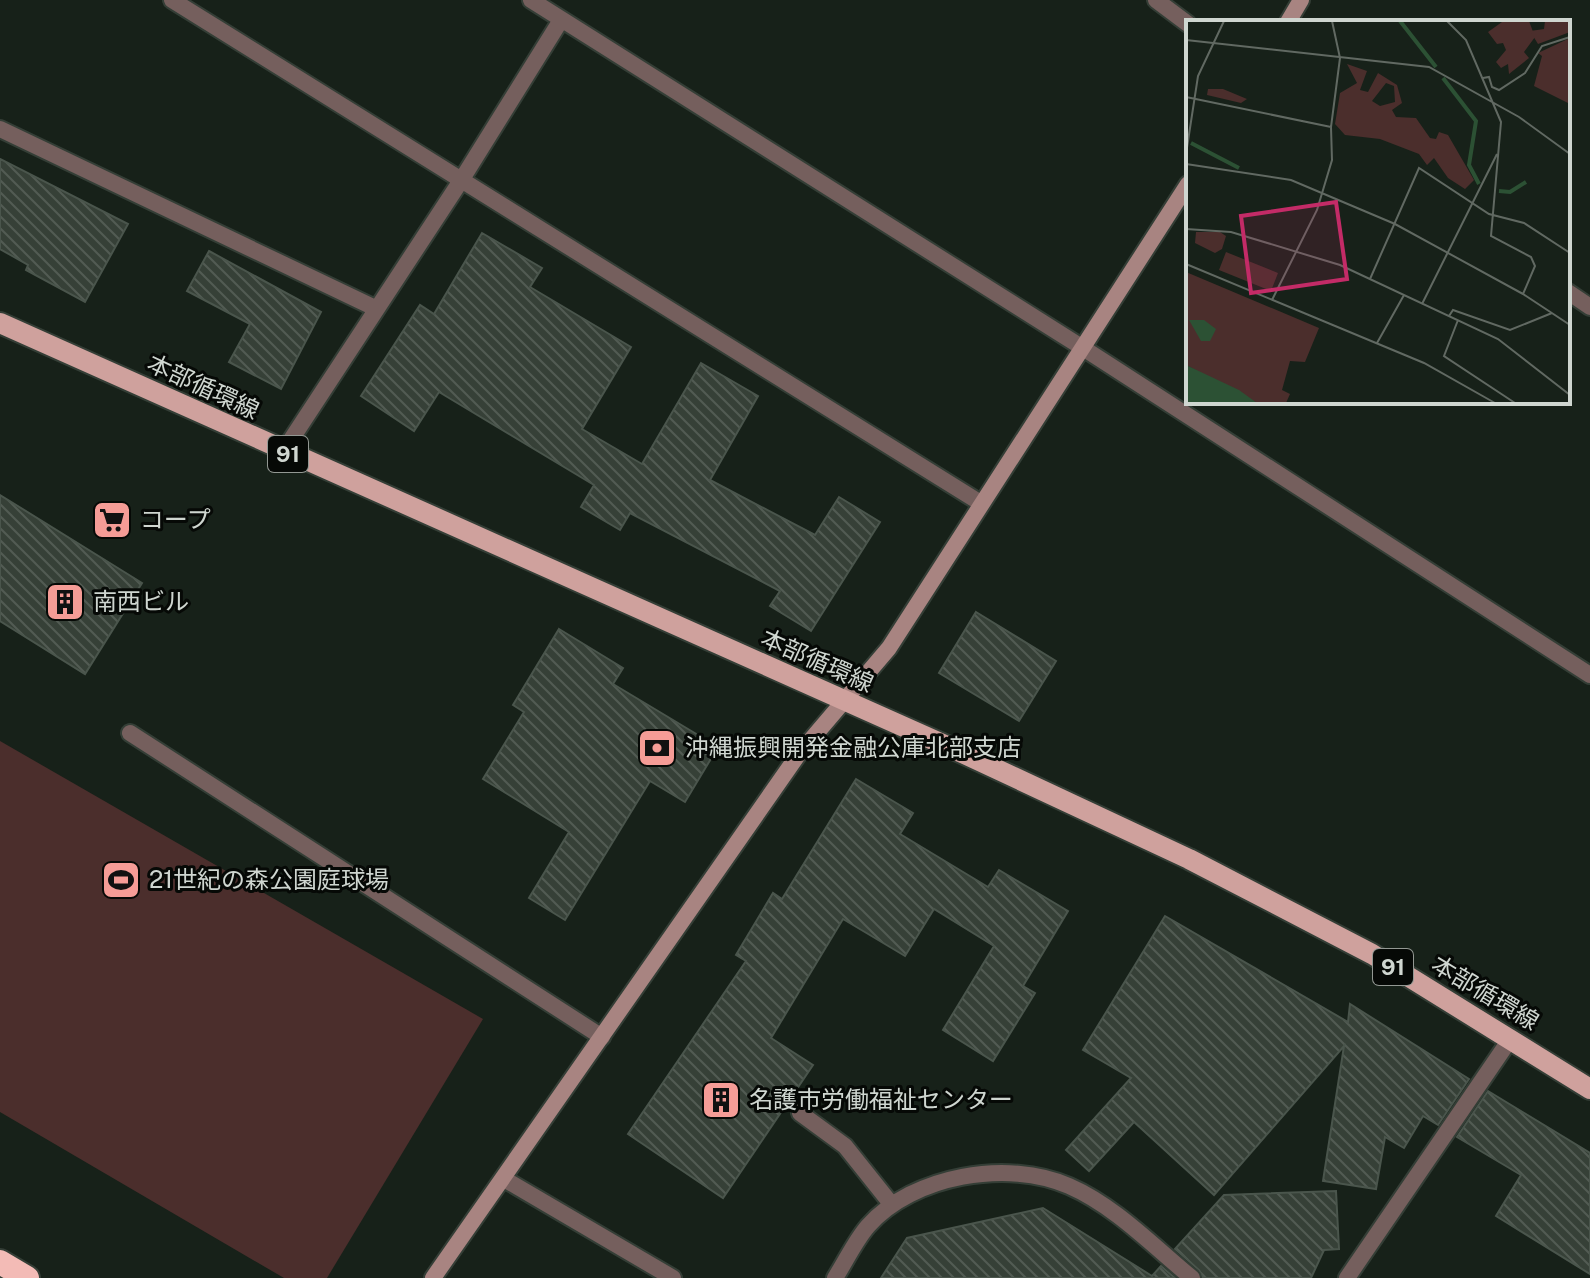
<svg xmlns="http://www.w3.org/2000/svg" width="1590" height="1278" viewBox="0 0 1590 1278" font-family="'Public Sans','Noto Sans JP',sans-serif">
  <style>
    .green { fill: #4b2e2c }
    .building { fill: url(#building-back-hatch); stroke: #4a554c; stroke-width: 2 }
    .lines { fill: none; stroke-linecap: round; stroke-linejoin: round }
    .lane-casing { stroke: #343e36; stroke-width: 20 }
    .street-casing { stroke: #343e36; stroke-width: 20 }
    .secondary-casing { stroke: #343e36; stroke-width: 20 }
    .primary-casing { stroke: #343e36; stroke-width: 24 }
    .highway-casing { stroke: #343e36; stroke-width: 28 }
    .lane { stroke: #755f5d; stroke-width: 16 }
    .street { stroke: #755f5d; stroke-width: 16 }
    .secondary { stroke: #a88481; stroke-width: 16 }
    .primary { stroke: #cfa19d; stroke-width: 20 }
    .highway { stroke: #f3bbb6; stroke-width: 24 }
    .labels { text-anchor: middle; stroke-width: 6; stroke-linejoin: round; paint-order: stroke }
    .shield { fill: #060906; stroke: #939893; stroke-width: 2 }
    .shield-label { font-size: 22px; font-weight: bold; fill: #cfd6d0 }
    .street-label { font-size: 24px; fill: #cfd6d0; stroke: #060906 }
    .poi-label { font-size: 24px; fill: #cfd6d0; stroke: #060906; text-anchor: start }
    .inset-river { fill: none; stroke: #2c5134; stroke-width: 4 }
    .inset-road { fill: none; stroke: #616962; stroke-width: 2 }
    .view { fill: #c32b67; fill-opacity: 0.15; stroke: #c32b67; stroke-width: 4 }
    .inset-edge { fill: none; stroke: #cfd6d0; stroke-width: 4 }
  </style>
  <defs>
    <pattern id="building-back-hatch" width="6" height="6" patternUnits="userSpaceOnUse" patternTransform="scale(2)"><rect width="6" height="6" fill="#364037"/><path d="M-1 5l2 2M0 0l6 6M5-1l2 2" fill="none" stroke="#525b53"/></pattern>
  </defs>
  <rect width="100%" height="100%" fill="#172119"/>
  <path class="green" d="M 0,741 L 483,1019 L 327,1278 L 284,1278 L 0,1112 Z"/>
  <path class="building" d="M 0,159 L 128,224 L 85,302 L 26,270 L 28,265 L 0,249 Z
    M 482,233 L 542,268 L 530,287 L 631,347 L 582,429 L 642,464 L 701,363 L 758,396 L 710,480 L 815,535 L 839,497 L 880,522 L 811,631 L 770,606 L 780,591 L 630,513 L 620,530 L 581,507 L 594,485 L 439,392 L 414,431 L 361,396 L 420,305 L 434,314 Z
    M 209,251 L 321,312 L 281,389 L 229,362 L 250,324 L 187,291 Z
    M 0,495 L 142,583 L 85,674 L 0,621 Z
    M 976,612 L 1056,661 L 1019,721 L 939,673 Z
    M 559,629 L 623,668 L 613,684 L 718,747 L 685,802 L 650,781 L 565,920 L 529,898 L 569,832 L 483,779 L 524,712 L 513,705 Z
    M 856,779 L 913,813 L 900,834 L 988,887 L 999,870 L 1068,911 L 1023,986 L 1035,993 L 993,1061 L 943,1030 L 994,946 L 934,909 L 905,956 L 843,919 L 771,1038 L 813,1065 L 723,1198 L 628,1134 L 746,961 L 736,955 L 773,893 L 782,899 Z
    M 1165,916 L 1348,1022 L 1350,1004 L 1469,1079 L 1438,1125 L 1423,1116 L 1404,1148 L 1385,1137 L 1376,1189 L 1323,1181 L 1344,1046 L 1214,1195 L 1134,1122 L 1089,1171 L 1066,1150 L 1131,1078 L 1083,1050 Z
    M 1488,1091 L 1590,1153 L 1590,1274 L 1496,1216 L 1521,1175 L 1457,1137 Z
    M 1336,1191 L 1339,1249 L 1324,1250 L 1311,1278 L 1203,1278 L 1199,1270 L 1175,1249 L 1224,1195 Z
    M 1043,1208 L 1152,1276 L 1161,1266 L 1175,1278 L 881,1278 L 907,1238 Z"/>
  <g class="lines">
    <defs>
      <path id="lane" d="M 130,733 L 602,1037
        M 800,1113 L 845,1146 L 892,1205
        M 504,1179 L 673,1278
        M 835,1278 C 846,1261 855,1241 868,1226 C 913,1175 1008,1159 1069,1186 C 1115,1206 1153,1246 1192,1278
        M 1347,1278 L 1511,1038"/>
      <path id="street" d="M 172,0 L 979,502
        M 531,0 L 1083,348 L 1590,675
        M 1156,0 L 1188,24
        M 0,129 L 375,308
        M 1568,292 L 1590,307
        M 283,452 L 462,179 L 561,20"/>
      <path id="secondary" d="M 1288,22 L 1301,0
        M 433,1278 L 798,755 L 889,648 L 1188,184"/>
      <path id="primary" d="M 0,323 L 958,751 L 1189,859 L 1372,954 L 1590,1089"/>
      <path id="highway" d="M 0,1262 L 27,1278"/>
    </defs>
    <use href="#lane" class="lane-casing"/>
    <use href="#street" class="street-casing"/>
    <use href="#secondary" class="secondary-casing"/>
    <use href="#primary" class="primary-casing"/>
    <use href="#highway" class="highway-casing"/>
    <use href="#lane" class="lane"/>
    <use href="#street" class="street"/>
    <use href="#secondary" class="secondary"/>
    <use href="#primary" class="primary"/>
    <use href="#highway" class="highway"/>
  </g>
  <defs>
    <symbol id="supermarket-square" viewBox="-11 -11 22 22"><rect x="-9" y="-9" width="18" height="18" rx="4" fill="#f59c96" stroke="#060906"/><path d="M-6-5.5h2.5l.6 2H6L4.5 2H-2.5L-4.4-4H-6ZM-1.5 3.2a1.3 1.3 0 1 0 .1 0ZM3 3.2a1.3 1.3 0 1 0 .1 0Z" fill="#111"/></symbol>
    <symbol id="building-square" viewBox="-11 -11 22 22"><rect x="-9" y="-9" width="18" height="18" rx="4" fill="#f59c96" stroke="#060906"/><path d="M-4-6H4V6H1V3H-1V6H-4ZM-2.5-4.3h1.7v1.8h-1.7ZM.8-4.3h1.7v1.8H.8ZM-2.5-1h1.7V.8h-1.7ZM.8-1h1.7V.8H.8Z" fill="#111"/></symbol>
    <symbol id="bank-square" viewBox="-11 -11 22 22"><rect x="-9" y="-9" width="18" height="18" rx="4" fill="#f59c96" stroke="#060906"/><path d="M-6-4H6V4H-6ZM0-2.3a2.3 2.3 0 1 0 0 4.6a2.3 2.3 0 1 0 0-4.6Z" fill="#111"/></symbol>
    <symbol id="stadium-square" viewBox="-11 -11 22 22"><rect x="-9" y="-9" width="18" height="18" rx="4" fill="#f59c96" stroke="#060906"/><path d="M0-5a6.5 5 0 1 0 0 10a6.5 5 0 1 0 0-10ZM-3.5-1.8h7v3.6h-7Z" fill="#111"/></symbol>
  </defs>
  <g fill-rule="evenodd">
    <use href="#supermarket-square" x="90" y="498" width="44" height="44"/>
    <use href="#building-square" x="43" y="580" width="44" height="44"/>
    <use href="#bank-square" x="635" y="726" width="44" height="44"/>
    <use href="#stadium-square" x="99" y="858" width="44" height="44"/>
    <use href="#building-square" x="699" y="1078" width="44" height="44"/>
  </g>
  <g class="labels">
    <g class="shield">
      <rect x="268" y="436" width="40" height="36" rx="6"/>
      <rect x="1373" y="949" width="40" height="36" rx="6"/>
    </g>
    <g class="shield-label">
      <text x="288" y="462">91</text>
      <text x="1393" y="975">91</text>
    </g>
    <g class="street-label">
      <text transform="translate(203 387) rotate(25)" y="8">本部循環線</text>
      <text transform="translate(817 661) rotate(24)" y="8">本部循環線</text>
      <text transform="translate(1485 993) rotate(31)" y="8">本部循環線</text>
    </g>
    <g class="poi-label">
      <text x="140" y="528">コープ</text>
      <text x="93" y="610">南西ビル</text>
      <text x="685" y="756">沖縄振興開発金融公庫北部支店</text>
      <text x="149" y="888">21世紀の森公園庭球場</text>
      <text x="749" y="1108">名護市労働福祉センター</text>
    </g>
  </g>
  <g transform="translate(1186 20)">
    <rect width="384" height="384" fill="#172119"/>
    <path d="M 40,232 L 92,253 L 85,271 L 33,250 ZM 0,252 L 133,308 L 119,342 L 104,341 L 96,370 L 104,374 L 100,383 L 71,383 L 0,345 Z" fill="#4b2e2c"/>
    <path d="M 343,1 L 349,17 L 338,32 L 343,38 L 323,54 L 322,44 L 315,48 L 310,42 L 320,30 L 317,23 L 311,24 L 302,12 L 316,2 ZM 161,44 L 181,51 L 174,70 L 182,72 L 192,53 L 211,65 L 216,83 L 206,90 L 210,97 L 230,98 L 244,118 L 250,119 L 253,112 L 262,115 L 288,160 L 279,169 L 262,158 L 248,138 L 241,145 L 233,134 L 194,119 L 159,115 L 149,104 L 154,73 L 171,63 ZM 200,63 L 208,66 L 209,82 L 194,86 L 186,81 ZM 22,69 L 37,69 L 61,79 L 55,83 L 21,75 ZM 10,212 L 34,212 L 40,216 L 36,229 L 29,233 L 9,223 Z" fill="#4b2e2c" fill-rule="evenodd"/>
    <path d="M 359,1 L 384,1 L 384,12 L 352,24 L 344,11 L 358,9 ZM 384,18 L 384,84 L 348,66 L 356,36 L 352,33 Z" fill="#4b2e2c"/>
    <path d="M 3,300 L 18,300 L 30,309 L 24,321 L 15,321 ZM 0,345 L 53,370 L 71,383 L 0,383 Z" fill="#2c5134"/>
    <path class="inset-river" d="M 214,1 L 250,47M 257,58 L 290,101 L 283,145 L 293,164M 5,123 L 53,148M 313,171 L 324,172 L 340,162"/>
    <path class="inset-road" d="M 261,1 L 280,20 L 315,102 L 305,216 L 345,237 L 349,246 L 337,274 L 384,305M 0,20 L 243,47 L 333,97 L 384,134M 297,58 L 303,57 L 306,67 L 313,70 L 339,53 L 356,26 L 384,17M 0,77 L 145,107M 0,134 L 12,56 L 38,1M 0,144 L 105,160 L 209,204 L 337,274M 0,209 L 45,212 L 154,245 L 312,319 L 384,375M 0,244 L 238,343 L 309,383M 184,259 L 233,148 L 303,194 L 338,203 L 384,233M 86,280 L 131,190 L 146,140 L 145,107 L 154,38 L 146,1M 236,284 L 311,134M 263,296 L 267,290 L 324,310 L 366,293M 272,300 L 258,336 L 329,383M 191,323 L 218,275"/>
    <path class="view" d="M 150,182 L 161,259 L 65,273 L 55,196 Z"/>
    <rect width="384" height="384" class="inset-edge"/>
  </g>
</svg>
